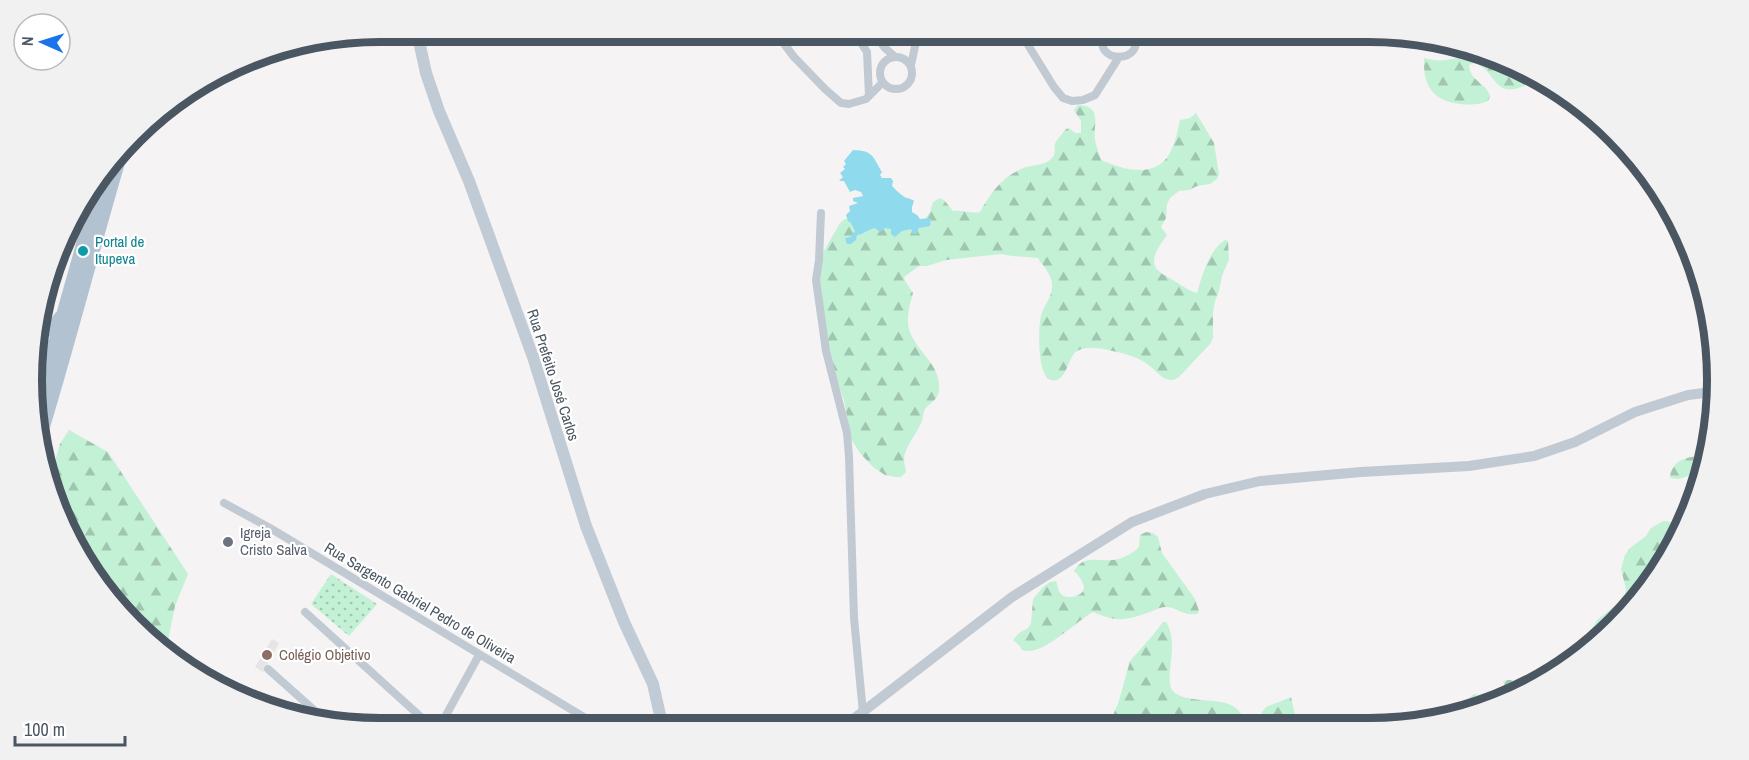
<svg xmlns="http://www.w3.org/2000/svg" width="1749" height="760" viewBox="0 0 1749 760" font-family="'Archivo Narrow',sans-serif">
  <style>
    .education { fill: #e6e4e5 }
    .forest { fill: url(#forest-firs) }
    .park { fill: url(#park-dots) }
    .water { fill: #90daee }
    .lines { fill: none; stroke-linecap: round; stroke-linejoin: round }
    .minor { stroke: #c1cad2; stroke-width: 8 }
    .tertiary { stroke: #c1cad2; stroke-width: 10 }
    .secondary { stroke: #c1cbd6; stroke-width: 12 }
    .primary { stroke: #b3c2d1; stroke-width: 14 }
    .culture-dot { fill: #0f9aa8; stroke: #fff; stroke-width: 2 }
    .worship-dot { fill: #6b7280; stroke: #fff; stroke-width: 2 }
    .education-dot { fill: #8d6e63; stroke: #fff; stroke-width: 2 }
    .labels { text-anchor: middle; stroke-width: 4.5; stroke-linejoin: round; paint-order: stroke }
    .culture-label { font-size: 15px; fill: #0d838f; stroke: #fff; text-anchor: start }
    .street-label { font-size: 15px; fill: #4a5661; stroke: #fff }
    .worship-label { font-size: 15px; fill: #5b616d; stroke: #fff; text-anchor: start }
    .education-label { font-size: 15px; fill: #785e54; stroke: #fff; text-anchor: start }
    .rim { fill: none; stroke: #4a5661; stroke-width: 8 }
  </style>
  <defs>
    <pattern id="forest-firs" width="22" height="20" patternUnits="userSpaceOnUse" patternTransform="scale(1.5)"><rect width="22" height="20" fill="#c3f1d5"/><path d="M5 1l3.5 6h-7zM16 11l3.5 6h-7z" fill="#a0c6b0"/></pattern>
    <pattern id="park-dots" width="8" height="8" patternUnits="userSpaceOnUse" patternTransform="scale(1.5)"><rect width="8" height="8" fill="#c3f1d5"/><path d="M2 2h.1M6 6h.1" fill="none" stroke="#a0c6b0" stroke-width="1.8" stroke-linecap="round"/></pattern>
  </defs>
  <rect width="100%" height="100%" fill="#f5f3f3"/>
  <path class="education" d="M 272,639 L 279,643 L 263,672 L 255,667 Z"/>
  <path class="forest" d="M 1483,51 L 1534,81 C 1490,106 1499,68 1473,63 L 1469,65 C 1471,83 1486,82 1490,96 L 1488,101 C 1479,105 1470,105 1460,104 C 1432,100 1423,86 1424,58 C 1446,65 1461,55 1483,51 Z
    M 1078,105 C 1103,106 1093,124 1095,140 C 1096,146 1099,153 1101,160 C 1120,168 1148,178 1165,160 C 1173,152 1178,131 1180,120 L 1190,118 L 1196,113 L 1214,143 L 1219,174 L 1217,179 L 1210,184 L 1197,186 L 1189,190 L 1179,191 L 1170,198 L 1167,204 L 1166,218 L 1161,227 L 1167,235 C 1160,245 1146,262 1160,272 C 1164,276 1171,278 1176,282 C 1183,286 1189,291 1197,293 C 1202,276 1209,250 1225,240 L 1228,241 L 1229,259 L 1222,276 L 1219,291 L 1215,301 L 1213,312 L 1213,338 L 1210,344 L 1179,377 L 1173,380 C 1161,380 1159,373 1151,367 C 1140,357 1123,353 1108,350 C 1099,348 1085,346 1077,351 C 1067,357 1067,384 1051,380 C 1037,376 1038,328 1041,316 C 1044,305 1052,298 1052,286 C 1053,276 1043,266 1038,258 L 1012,256 L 1001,254 L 946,260 L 927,266 L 919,266 L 904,277 L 905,281 L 913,293 C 910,304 906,317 909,329 C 915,351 942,365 939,390 C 938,401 927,404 924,411 C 923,414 923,418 922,421 C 918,432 905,446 904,458 C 904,462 905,467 906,472 L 901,477 L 895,477 L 885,475 L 873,467 L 860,453 L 851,439 L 844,400 L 832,368 L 816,265 L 840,223 L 845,219 L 922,223 L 930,212 L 933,202 L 940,198 L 944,200 L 953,211 C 963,210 970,214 980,212 C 990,194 1001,178 1021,169 C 1031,164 1044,167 1052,158 C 1056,154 1054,149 1055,144 C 1057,139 1063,133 1066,129 L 1069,128 L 1075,133 L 1081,133 L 1081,121 L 1074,110 Z
    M 69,430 L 108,452 L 188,574 L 175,606 L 166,651 L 150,642 L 78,554 L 50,478 L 60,444 Z
    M 1704,456 L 1701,475 L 1695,473 C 1687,476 1678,482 1670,477 C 1672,459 1689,456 1704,456 Z
    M 1663,521 L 1667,521 L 1682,526 L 1659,574 L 1579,657 L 1581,649 L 1597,620 L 1621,601 L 1625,595 L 1626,589 L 1621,569 L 1625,555 L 1630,548 L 1646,536 L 1651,528 Z
    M 1146,532 L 1153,533 L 1158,537 L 1162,553 L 1195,599 L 1199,611 L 1197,614 C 1182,616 1176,606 1165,607 C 1160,607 1153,611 1147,613 C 1123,621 1117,622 1093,612 C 1076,621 1041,658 1022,650 L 1019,645 L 1013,640 L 1019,633 L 1028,628 L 1031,623 L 1033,599 L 1043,587 L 1050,582 L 1056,581 C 1058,585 1058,592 1062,595 C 1067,599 1083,597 1084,588 C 1084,583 1078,574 1074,571 C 1084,554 1098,562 1113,560 C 1122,559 1134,553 1139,547 L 1140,535 Z
    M 1163,622 L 1166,622 C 1180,643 1164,676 1172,690 C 1180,702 1212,699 1225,703 C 1240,706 1242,719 1253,726 L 1108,726 L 1118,704 L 1130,661 L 1153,635 Z
    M 1542,674 L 1546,677 L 1508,699 L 1503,681 C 1512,679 1514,680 1520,686 L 1529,677 L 1535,678 Z
    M 1474,694 L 1481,695 L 1489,706 L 1456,714 L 1464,702 Z
    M 1291,697 L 1296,719 L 1290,726 L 1259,726 L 1262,712 L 1266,707 Z"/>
  <path class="park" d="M 331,574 L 377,604 L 349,636 L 311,604 Z"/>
  <path class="water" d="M 853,150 C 874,151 872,156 882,172 L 880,175 L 882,178 L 891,178 L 893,181 L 892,186 C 895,189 900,194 903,196 C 907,199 911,198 914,201 L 912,207 L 912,212 L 917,215 L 920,219 L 931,218 L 930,226 L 919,228 L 916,234 L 913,234 L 911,229 L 902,231 L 895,237 L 891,234 L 891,229 L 885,228 L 880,232 L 875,228 C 868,229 865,234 857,235 L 856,240 L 851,244 L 847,244 L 845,238 L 850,237 L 855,231 L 851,223 L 848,221 L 846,215 L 850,211 L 849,206 L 858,203 L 853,201 L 853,198 L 863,196 L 861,192 L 855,190 L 850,192 L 844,181 L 839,181 L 843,177 L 840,173 L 845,169 L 843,167 L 846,164 L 844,161 Z"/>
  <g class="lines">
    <path class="minor" d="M 781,32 L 785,45 L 794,57 L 825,89 L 841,103 L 849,104 L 866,99 L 883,82
      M 854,32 L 867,52 L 869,96
      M 873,32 L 885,48 L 894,56
      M 1020,32 L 1054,87 L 1063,98 L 1072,101 L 1083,100 L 1095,95 L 1119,57
      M 1105,32 C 1089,65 1149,65 1133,32
      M880 73a16 16 0 1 1 32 0a16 16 0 1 1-32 0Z
      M 911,65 L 916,42 L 923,32
      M 821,213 L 819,260 L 816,280 L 826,351 L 847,433 L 849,457 L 854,618 L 863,713
      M 224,503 L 270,528 L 602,728
      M 305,612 L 433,728
      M 268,669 L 324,719
      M 439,728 L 479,655"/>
    <path class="tertiary" d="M 843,727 L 1012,597 L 1132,522 L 1205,494 L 1260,481 L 1361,472 L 1469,466 L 1534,456 L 1575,442 L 1635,412 L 1688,395 L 1712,392"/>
    <path class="secondary" d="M 417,32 L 426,73 L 439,111 L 469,181 L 533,357 L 586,526 L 624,622 L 653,684 L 663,728"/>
    <path class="primary" d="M 38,334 L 53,327 L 61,317
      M 38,349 L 48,372
      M 38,404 L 82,248 L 98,182
      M 38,443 C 67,349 91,254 119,159 L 123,151"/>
  </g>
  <circle class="culture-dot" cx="83" cy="251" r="6"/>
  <circle class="worship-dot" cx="228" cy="542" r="6"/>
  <circle class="education-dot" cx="267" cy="655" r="6"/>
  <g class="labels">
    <g class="culture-label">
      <text x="95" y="247">Portal de<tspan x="95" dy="17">Itupeva</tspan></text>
    </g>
    <g class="street-label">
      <text transform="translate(553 375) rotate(72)" y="5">Rua Prefeito José Carlos</text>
      <text transform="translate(420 603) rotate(31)" y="5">Rua Sargento Gabriel Pedro de Oliveira</text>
    </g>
    <g class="worship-label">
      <text x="240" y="538">Igreja<tspan x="240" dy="17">Cristo Salva</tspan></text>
    </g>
    <g class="education-label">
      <text x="279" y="660">Colégio Objetivo</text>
    </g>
  </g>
  <path d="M0 0H1749V760H0ZM380 42H1369A338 338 0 0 1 1707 380V380A338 338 0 0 1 1369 718H380A338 338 0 0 1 42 380V380A338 338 0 0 1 380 42Z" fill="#f1f1f2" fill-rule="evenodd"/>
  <path class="rim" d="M380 42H1369A338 338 0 0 1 1707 380V380A338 338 0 0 1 1369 718H380A338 338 0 0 1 42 380V380A338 338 0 0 1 380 42Z"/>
  <g transform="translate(42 42) rotate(273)"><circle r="28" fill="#ffffff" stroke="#b7bbc0" stroke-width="1.5"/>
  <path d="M0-4.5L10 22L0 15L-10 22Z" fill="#1a73e8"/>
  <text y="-9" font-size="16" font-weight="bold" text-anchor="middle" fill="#4a5661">N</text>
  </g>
  <path d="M15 736v9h110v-9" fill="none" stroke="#4a5661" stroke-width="3"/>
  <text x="24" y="736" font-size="18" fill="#4a5661" stroke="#ffffff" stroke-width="4.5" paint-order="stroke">100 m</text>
</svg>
